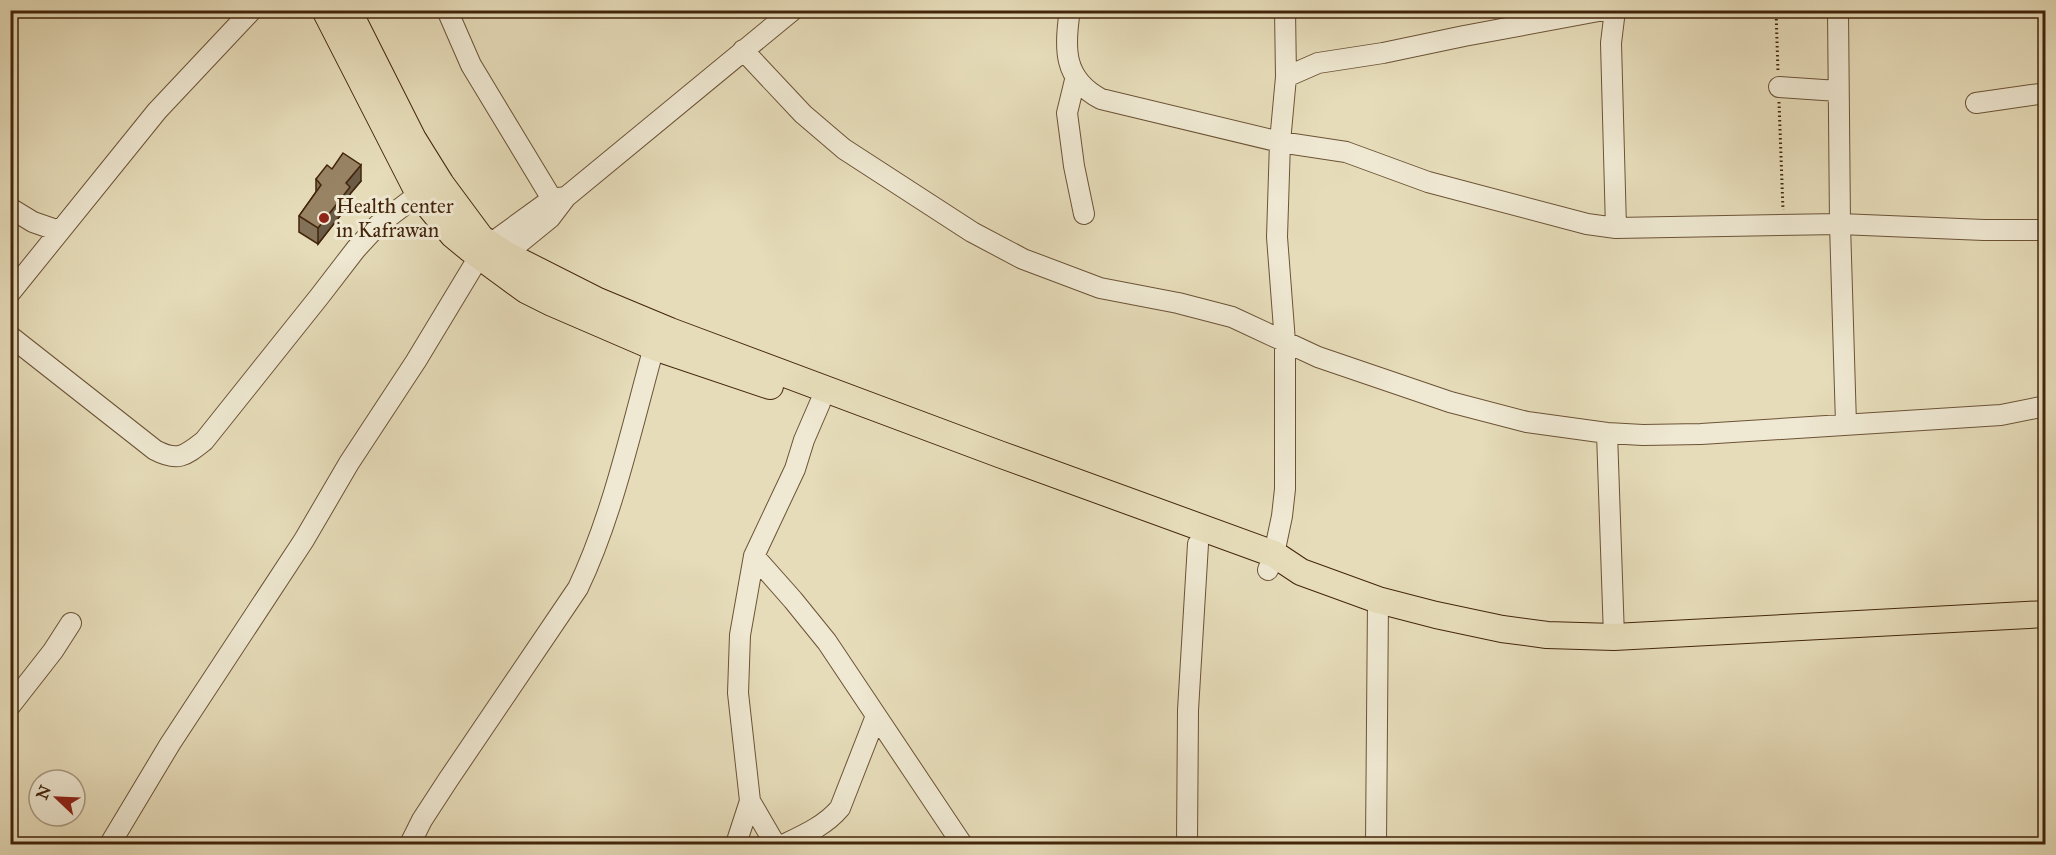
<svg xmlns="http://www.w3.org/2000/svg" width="2056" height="855" viewBox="0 0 2056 855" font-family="'IM FELL Great Primer',serif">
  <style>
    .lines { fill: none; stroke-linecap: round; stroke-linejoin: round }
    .minor-casing { stroke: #6c5336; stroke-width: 22 }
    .major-casing { stroke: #43250b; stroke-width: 28 }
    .path { stroke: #43250b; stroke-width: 3; stroke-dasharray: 1.5 3; stroke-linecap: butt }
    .minor { stroke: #efe8d2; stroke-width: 20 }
    .major { stroke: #e6dcb9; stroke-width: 26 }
    .wall { fill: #837257; stroke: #43250b; stroke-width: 1.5 }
    .shaded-wall { fill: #6a5c47; stroke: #43250b; stroke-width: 1.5 }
    .building { fill: #988465; stroke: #43250b; stroke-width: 1.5 }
    .poi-dot { fill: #8f2418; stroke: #efe8d2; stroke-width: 2 }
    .labels { text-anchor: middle; stroke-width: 6; stroke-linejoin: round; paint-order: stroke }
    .poi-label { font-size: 21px; fill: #43250b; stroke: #efe8d2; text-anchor: start }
  </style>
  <rect width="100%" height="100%" fill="#e6dcb9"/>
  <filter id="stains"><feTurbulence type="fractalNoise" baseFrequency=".00333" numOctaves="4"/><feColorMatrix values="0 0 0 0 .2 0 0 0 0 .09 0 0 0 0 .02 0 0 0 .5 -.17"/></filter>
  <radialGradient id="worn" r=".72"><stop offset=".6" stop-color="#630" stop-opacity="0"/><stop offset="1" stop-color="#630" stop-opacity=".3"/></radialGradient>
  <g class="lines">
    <defs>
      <path id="minor" d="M 447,10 L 471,65 L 552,199
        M 1070,10 C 1064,48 1063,79 1101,99 L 1280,142 L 1346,152 L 1428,182 L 1587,224 L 1616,228 L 1840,224 L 1984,230 L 2046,230
        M 1615,10 L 1611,43 L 1616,228
        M 1838,10 L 1840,224 L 1846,424
        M 743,50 L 803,114 L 844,149 L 972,232 L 1023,259 L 1100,288 L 1178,303 L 1232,317 L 1318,357 L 1450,402 L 1527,422 L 1607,433 L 1643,435 L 1701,434 L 2001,415 L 2046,406
        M 1286,77 L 1318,63 L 1383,53 L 1464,36 L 1604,10
        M 1075,80 L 1067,113 L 1074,166 L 1084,214
        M 1779,87 L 1838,91
        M 1976,103 L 2046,93
        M 10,208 L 33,222 L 59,231
        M 496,262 L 550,218 L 566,197 L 793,10
        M 10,293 L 157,111 L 252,10
        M 10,336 L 155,450 C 178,462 185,456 204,441 L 319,297 L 356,249 L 378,225 L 419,194
        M 1607,433 L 1614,637
        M 754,556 L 793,600 L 827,642 L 962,844
        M 1268,570 L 1274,554 L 1282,516 L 1285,489 L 1285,342 L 1277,237 L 1280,142 L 1286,77 L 1285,10
        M 10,706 L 53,651 L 71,623
        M 110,844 L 170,744 L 304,540 L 349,463 L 416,361 L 480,255 L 490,244 L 552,199 L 566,197
        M 410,844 L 422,820 L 448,780 L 578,588 C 613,515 632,426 654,347
        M 736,844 L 750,801
        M 775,844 L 750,801 L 738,693 L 740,635 L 754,556 L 795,469 L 804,440 L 820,403
        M 785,844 C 804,835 826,825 840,808 L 876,716
        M 1187,844 L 1188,710 L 1198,544
        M 1376,844 L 1378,600"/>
      <path id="major" d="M 325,10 L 419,194 L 453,235 L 470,249 L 526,290 L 552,303 L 654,347 L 770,386
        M 348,10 L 413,139 L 441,184 L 481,238 L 505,254 L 598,301 L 670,331 L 999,454 L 1274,554 L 1301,572 L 1378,600 L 1436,615 L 1502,629 L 1547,635 L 1614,637 L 2046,614"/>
    </defs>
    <use href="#minor" class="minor-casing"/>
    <use href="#major" class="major-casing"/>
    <path class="path" d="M 1776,10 L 1778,72
      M 1779,102 L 1783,210"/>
    <use href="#minor" class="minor"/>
    <use href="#major" class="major"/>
  </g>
  <path class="wall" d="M 332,169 L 361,181 L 350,194 L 350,203 L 318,244 L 299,232 L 299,216 L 316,192 L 316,179 Z"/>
  <path class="shaded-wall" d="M 361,165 L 361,181 L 350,194 L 350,203 L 318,244 L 318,228 L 346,183 Z"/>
  <path class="building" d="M 343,153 L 361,165 L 346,183 L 350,187 L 318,228 L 299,216 L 321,185 L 316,179 L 327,165 L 332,169 Z"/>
  <circle class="poi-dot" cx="324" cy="218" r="6"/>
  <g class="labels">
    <g class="poi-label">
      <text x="336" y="213">Health center<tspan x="336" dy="24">in Kafrawan</tspan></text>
    </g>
  </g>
  <rect width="2056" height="855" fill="none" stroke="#e6dcb9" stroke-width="36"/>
  <rect x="12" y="12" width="2032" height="831" fill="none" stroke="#43250b" stroke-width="3"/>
  <rect x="18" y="18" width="2020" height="819" fill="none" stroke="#43250b" stroke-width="1.5"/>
  <g transform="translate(57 798) rotate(293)"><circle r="28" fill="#efe8d2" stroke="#aa9a82" stroke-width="1.5"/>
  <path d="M0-4.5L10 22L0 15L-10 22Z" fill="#8f2418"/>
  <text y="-9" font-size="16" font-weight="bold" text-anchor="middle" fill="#43250b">N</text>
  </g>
  <rect width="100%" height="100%" filter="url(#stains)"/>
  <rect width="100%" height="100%" fill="url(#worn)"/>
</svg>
